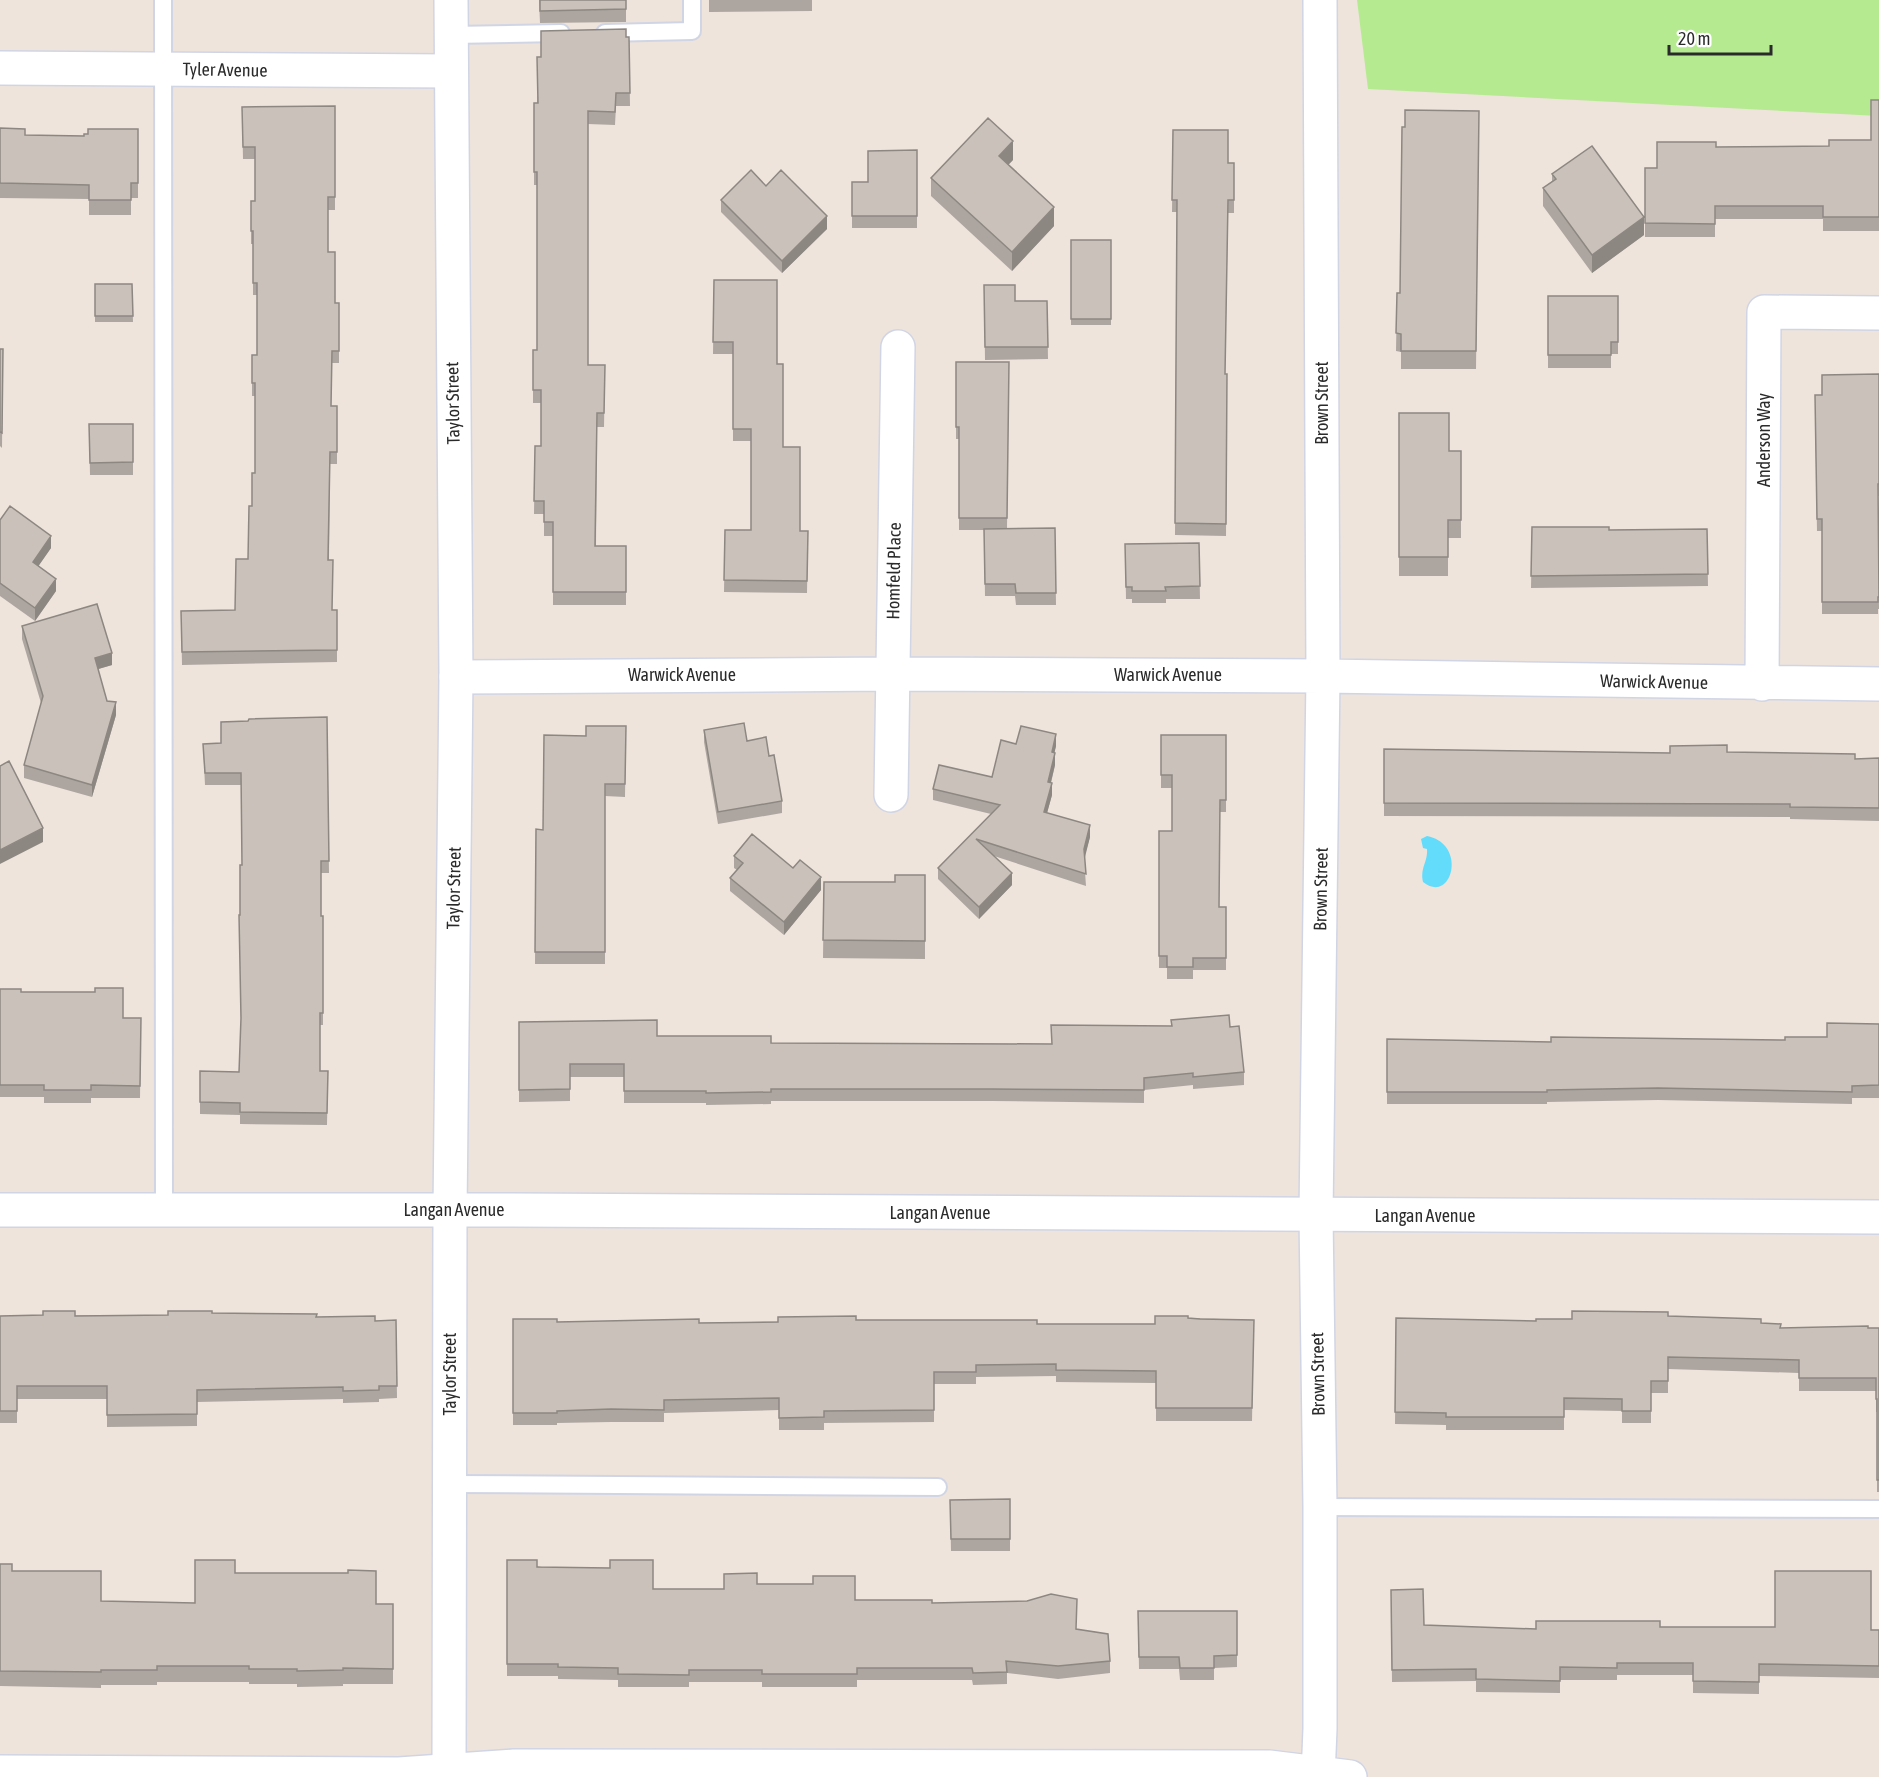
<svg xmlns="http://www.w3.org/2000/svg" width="1879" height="1777" viewBox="0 0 1879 1777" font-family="'Asap Condensed',sans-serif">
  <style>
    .green { fill: #b5ea91 }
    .water { fill: #63dcfb }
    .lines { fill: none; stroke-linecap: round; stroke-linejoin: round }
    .service-casing { stroke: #d0d5e5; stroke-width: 20 }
    .minor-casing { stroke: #d0d5e5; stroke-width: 36 }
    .tertiary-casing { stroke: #d0d5e5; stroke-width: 36 }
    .service { stroke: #fff; stroke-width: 16 }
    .minor { stroke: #fff; stroke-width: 33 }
    .tertiary { stroke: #fff; stroke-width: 33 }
    .wall { fill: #ada6a0 }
    .shaded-wall { fill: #8d8782 }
    .building { fill: #c9c1ba; stroke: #8d8782; stroke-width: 1.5 }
    .labels { text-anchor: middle; stroke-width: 4.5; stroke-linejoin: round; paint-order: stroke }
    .street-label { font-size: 18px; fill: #2a2a2a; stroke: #fff }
  </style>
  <rect width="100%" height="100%" fill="#eee4db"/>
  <path class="green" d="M 1357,0 L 1879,0 L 1879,116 L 1368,89 Z"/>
  <path class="water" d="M 1427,836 C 1468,844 1452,905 1423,882 C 1420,867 1428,862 1427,849 L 1423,848 L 1421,839 Z"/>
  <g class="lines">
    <defs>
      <path id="service" d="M 163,0 L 164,1210
        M 605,33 L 692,31 L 692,0
        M 451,35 L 561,33
        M 450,1484 L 938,1487
        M 1320,1507 L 1879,1509"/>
      <path id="minor" d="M 0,68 L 450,71
        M 456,677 L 893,674 L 1323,676 L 1879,684
        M 1762,684 L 1764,312 L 1879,313
        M 891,795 L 898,347
        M 0,1772 L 399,1774 L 514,1766 L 1269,1767 L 1350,1777
        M 1318,1777 L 1320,1729 L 1320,1507 L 1316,1215 L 1323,676 L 1320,0"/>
      <path id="tertiary" d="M 0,1210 L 513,1210 L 1879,1217
        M 449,1777 L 450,1210 L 456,677 L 451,0"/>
    </defs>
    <use href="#service" class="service-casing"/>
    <use href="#minor" class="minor-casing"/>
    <use href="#tertiary" class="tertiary-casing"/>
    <use href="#service" class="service"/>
    <use href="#minor" class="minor"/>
    <use href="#tertiary" class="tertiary"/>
  </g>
  <path class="wall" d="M 539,0 L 626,0 L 626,22 L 540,23 Z
    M 709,0 L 812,0 L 812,11 L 709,12 Z
    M 626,37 L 629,37 L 630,106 L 616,106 L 615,125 L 588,124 L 588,365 L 605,365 L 604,427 L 597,427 L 596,546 L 626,546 L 626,605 L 553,605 L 553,536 L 544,536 L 544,514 L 534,514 L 535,446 L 541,446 L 541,403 L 533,403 L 533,350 L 537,350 L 537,185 L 534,185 L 534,103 L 537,103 L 541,57 Z
    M 1879,100 L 1879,231 L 1823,231 L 1823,219 L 1715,219 L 1715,237 L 1645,237 L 1645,168 L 1657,168 L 1716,147 L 1829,146 L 1871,140 Z
    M 335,106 L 335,210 L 328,210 L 328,252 L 335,303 L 339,303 L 339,363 L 332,363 L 331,406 L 337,406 L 337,464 L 330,464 L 329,560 L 332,610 L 337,610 L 337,662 L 182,665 L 181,611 L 235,610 L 248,559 L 255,473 L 255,396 L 252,396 L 252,355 L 257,355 L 257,295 L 253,295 L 253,244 L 251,244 L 251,201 L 255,201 L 255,159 L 243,159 L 242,107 Z
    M 1479,111 L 1476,369 L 1401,369 L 1401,352 L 1396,351 L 1397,293 L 1400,293 L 1405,127 Z
    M 0,128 L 25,135 L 84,136 L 138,129 L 138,198 L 131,198 L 131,215 L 89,215 L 89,199 L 0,198 Z
    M 1173,130 L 1228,163 L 1234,175 L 1234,213 L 1228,213 L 1225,374 L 1227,374 L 1226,536 L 1175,535 L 1177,212 L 1172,212 Z
    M 917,150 L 917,228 L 852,228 L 852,182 L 868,182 Z
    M 1013,160 L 1008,165 L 1054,226 L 1012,271 L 931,196 L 931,178 Z
    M 1552,174 L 1644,235 L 1592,273 L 1543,206 L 1543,188 L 1552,181 Z
    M 766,186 L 827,229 L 782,273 L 721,212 L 721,200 Z
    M 1071,240 L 1111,240 L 1111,325 L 1071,325 Z
    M 714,280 L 777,364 L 783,447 L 800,531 L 808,531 L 807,593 L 724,592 L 725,530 L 751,530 L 751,441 L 733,441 L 733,354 L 713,354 Z
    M 95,284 L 132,284 L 133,322 L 95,322 Z
    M 984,285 L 1015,301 L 1047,301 L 1048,359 L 985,360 Z
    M 1548,296 L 1618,296 L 1618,354 L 1611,354 L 1611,368 L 1548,368 Z
    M 0,349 L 3,349 L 2,448 L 0,446 Z
    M 956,362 L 1009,362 L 1007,529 L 1055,528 L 1056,605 L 1016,605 L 1015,596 L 985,596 L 984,530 L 959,530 L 959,439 L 956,439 Z
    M 1879,374 L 1879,496 L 1878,496 L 1879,609 L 1878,609 L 1878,614 L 1822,614 L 1822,531 L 1817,531 L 1815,406 L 1822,395 Z
    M 1399,413 L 1449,451 L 1461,451 L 1461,538 L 1448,538 L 1448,576 L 1399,576 Z
    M 89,424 L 133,424 L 133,475 L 90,475 Z
    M 0,520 L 51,548 L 38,566 L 56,591 L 35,621 L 0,596 Z
    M 1532,527 L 1609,530 L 1707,529 L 1708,586 L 1531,588 Z
    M 1199,543 L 1200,599 L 1166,599 L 1166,603 L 1132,603 L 1132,599 L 1126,599 L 1125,544 Z
    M 22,626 L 112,665 L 98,669 L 107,701 L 116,715 L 92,797 L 24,778 L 24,765 L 41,703 L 22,639 Z
    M 327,717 L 329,873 L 321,873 L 321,916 L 323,916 L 323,1025 L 320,1025 L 320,1071 L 328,1071 L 327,1125 L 240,1124 L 240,1115 L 200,1114 L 200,1071 L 239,1072 L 241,1022 L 240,915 L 242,865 L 241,785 L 205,785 L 203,744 L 221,743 L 248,721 Z
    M 626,726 L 625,797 L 605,796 L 605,964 L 535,964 L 536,829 L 543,830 L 586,736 Z
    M 704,730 L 747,741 L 769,756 L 782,801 L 782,813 L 718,824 L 704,742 Z
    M 1161,735 L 1226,735 L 1226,812 L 1220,812 L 1219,907 L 1226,907 L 1226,970 L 1193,970 L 1193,979 L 1167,979 L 1167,968 L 1159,968 L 1159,831 L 1172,831 L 1172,788 L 1161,788 Z
    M 1016,744 L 1056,746 L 1054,753 L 1055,765 L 1051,783 L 1052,795 L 1047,813 L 1090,837 L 1084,858 L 1086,886 L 994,856 L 1012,885 L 979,919 L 938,879 L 938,868 L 991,814 L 933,800 L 933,789 L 992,777 Z
    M 1384,749 L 1670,753 L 1727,752 L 1855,759 L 1879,758 L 1879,821 L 1790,819 L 1790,817 L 1384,816 Z
    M 734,856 L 793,868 L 821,890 L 784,935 L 730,891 L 730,878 L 737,870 L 734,868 Z
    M 925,875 L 925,959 L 823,958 L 824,882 L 895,882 Z
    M 0,989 L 123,1018 L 141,1018 L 140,1098 L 91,1098 L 91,1103 L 44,1103 L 44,1097 L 0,1097 Z
    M 1171,1020 L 1230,1027 L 1244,1072 L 1244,1085 L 1193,1089 L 1193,1085 L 1144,1090 L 1144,1103 L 992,1101 L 771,1101 L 771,1104 L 706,1105 L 706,1103 L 624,1103 L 624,1077 L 570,1077 L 570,1101 L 519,1102 L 519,1022 L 657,1036 L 771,1043 L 1051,1044 L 1171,1026 Z
    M 1879,1024 L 1879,1098 L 1852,1098 L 1852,1104 L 1658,1100 L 1547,1102 L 1547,1104 L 1387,1104 L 1387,1039 L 1551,1042 L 1785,1040 L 1827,1037 Z
    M 212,1313 L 317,1317 L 375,1321 L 396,1320 L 397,1398 L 379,1399 L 379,1402 L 343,1403 L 343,1399 L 197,1402 L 197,1426 L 107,1427 L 107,1399 L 17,1399 L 17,1423 L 0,1423 L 0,1316 L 168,1315 Z
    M 1668,1316 L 1761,1323 L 1780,1328 L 1879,1328 L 1879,1492 L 1877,1492 L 1877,1412 L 1876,1412 L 1876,1391 L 1799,1391 L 1799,1373 L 1668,1369 L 1668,1393 L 1651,1393 L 1651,1423 L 1622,1423 L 1622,1411 L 1564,1410 L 1564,1430 L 1446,1430 L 1446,1425 L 1395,1424 L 1396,1318 L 1536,1321 Z
    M 1188,1318 L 1254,1320 L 1252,1421 L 1156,1421 L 1156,1383 L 1056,1382 L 1056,1376 L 976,1377 L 976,1384 L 934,1384 L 934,1422 L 824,1423 L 824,1430 L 779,1430 L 779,1410 L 664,1413 L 664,1422 L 611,1422 L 557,1423 L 557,1425 L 513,1425 L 513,1319 L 557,1322 L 699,1323 L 856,1320 L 1037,1324 L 1155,1324 Z
    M 1010,1499 L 1010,1551 L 951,1551 L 950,1500 Z
    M 507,1560 L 653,1589 L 724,1589 L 757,1584 L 855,1600 L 932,1603 L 1077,1629 L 1110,1661 L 1110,1673 L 1058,1679 L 1007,1673 L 1007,1684 L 973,1685 L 972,1680 L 857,1680 L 857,1687 L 762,1687 L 762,1682 L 689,1682 L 689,1687 L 618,1687 L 618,1680 L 558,1679 L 558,1676 L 507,1676 Z
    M 0,1564 L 12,1571 L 101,1601 L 195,1603 L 235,1573 L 376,1604 L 393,1604 L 393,1684 L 343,1684 L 343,1686 L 297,1687 L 297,1684 L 249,1684 L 249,1682 L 157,1682 L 157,1685 L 101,1685 L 101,1688 L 0,1686 Z
    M 1391,1590 L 1424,1625 L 1536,1629 L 1660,1627 L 1879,1630 L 1879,1678 L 1759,1676 L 1759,1694 L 1693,1693 L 1693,1675 L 1617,1675 L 1617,1680 L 1560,1680 L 1560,1693 L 1476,1692 L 1476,1681 L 1392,1682 Z
    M 1138,1611 L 1237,1611 L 1237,1667 L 1214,1668 L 1214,1680 L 1180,1680 L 1179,1669 L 1139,1669 Z"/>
  <path class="shaded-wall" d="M 1013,141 L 1013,160 L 999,174 L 999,156 Z
    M 1054,207 L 1054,226 L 1012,271 L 1012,252 Z
    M 827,216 L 827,229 L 782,273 L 782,261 Z
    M 1644,217 L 1644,235 L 1592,273 L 1592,255 Z
    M 51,536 L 51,548 L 33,574 L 33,562 Z
    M 56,579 L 56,591 L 35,621 L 35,608 Z
    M 112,653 L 112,665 L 95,670 L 95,658 Z
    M 116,702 L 116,715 L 92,797 L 92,785 Z
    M 1056,734 L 1056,746 L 1052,764 L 1052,752 Z
    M 1055,753 L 1055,765 L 1048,794 L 1048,782 Z
    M 1052,783 L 1052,795 L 1044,824 L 1044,812 Z
    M 1090,825 L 1090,837 L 1084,861 L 1084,849 Z
    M 43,828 L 43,842 L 0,864 L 0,850 Z
    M 1012,873 L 1012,885 L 979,919 L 979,907 Z
    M 821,877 L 821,890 L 784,935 L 784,922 Z"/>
  <path class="building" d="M 540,0 L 626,0 L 626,9 L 540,11 Z
    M 626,29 L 626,37 L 629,37 L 630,93 L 616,93 L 615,112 L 588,111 L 588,365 L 605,365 L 604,413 L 597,413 L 595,546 L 626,546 L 626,592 L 553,592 L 553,522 L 544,522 L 544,501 L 534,501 L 535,446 L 541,446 L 541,390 L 533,390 L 533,350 L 537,350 L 537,172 L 534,172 L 534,103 L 538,103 L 537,57 L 541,57 L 541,31 Z
    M 1871,100 L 1879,100 L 1879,217 L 1823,217 L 1823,206 L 1715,206 L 1715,224 L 1645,223 L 1645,168 L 1657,168 L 1657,142 L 1716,142 L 1716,147 L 1829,146 L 1829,140 L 1871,140 Z
    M 335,106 L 335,197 L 328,197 L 328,252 L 335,252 L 335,303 L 339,303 L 339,351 L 332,351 L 331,406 L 337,406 L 337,452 L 330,452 L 328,560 L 333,560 L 332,610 L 337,610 L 337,650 L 182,652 L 181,611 L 235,610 L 236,559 L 248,559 L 249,506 L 252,506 L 252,473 L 255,473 L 255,383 L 252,383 L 252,355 L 257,355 L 257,283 L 253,283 L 253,231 L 251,231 L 251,201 L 255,201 L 255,147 L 243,147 L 242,107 Z
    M 1405,110 L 1479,111 L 1476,351 L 1401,351 L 1401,334 L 1396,333 L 1397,293 L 1400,293 L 1402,127 L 1405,127 Z
    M 988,118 L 1013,141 L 999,156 L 1054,207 L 1012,252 L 931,178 Z
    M 0,128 L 25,129 L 25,135 L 84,136 L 84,134 L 88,134 L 88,129 L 138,129 L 138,183 L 131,183 L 131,200 L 89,200 L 89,185 L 0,183 Z
    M 1173,130 L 1228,130 L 1228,163 L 1234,163 L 1234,200 L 1228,200 L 1225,374 L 1227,374 L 1226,524 L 1175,523 L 1177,200 L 1172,200 Z
    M 1592,146 L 1644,217 L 1592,255 L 1543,188 L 1556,179 L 1552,174 Z
    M 917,150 L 917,216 L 852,216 L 852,182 L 868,182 L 868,151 Z
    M 751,170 L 766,186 L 781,170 L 827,216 L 782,261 L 721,200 Z
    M 1071,240 L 1111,240 L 1111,319 L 1071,319 Z
    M 714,280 L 777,280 L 777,364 L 783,364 L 783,447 L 800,447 L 800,531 L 808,531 L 807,581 L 724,580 L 725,530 L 751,530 L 751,429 L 733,429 L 733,342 L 713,342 Z
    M 95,284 L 132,284 L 133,316 L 95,316 Z
    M 984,285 L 1015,285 L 1015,301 L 1047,301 L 1048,347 L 985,347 Z
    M 1548,296 L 1618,296 L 1618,342 L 1611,342 L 1611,355 L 1548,355 Z
    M 0,349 L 3,349 L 2,433 L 0,432 Z
    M 956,362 L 1009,362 L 1007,518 L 959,518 L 959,427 L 956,427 Z
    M 1879,374 L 1879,484 L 1878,484 L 1879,597 L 1878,597 L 1878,602 L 1822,602 L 1822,519 L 1817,519 L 1815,395 L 1822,395 L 1822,375 Z
    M 1399,413 L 1449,413 L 1449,451 L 1461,451 L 1461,520 L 1448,520 L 1448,557 L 1399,557 Z
    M 89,424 L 133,424 L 133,462 L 90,463 Z
    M 10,506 L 51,536 L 33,562 L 56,579 L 35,608 L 0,583 L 0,520 Z
    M 1532,527 L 1609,527 L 1609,530 L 1707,529 L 1708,574 L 1531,576 Z
    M 1055,528 L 1056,593 L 1016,593 L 1015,584 L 985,584 L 984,529 Z
    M 1199,543 L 1200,586 L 1165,587 L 1166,591 L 1132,591 L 1132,587 L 1126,587 L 1125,544 Z
    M 97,604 L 112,653 L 95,658 L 107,701 L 116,702 L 92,785 L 24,765 L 43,696 L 22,626 Z
    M 327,717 L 329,861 L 321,861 L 321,916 L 323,916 L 323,1013 L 320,1013 L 320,1071 L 328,1071 L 327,1113 L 240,1112 L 240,1103 L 200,1102 L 200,1071 L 239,1072 L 241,1018 L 239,915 L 240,915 L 240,865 L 242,865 L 241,773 L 205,773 L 203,744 L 221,743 L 221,722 L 248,721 L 249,719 Z
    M 744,723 L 747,741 L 766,737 L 769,756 L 774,755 L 782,801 L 718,812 L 704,730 Z
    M 586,726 L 626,726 L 625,784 L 605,784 L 605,952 L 535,952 L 536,829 L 543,830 L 544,735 L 586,736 Z
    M 1021,726 L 1056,734 L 1052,752 L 1055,753 L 1048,782 L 1052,783 L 1044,812 L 1090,825 L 1084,849 L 1086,874 L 976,839 L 1012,873 L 979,907 L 938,868 L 1000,805 L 933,789 L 939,765 L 992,777 L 1001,740 L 1016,744 Z
    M 1161,735 L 1226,735 L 1226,800 L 1220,800 L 1219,907 L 1226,907 L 1226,958 L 1193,958 L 1193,967 L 1167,967 L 1167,956 L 1159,956 L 1159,831 L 1172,831 L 1172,775 L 1161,775 Z
    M 1727,745 L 1727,752 L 1855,754 L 1855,759 L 1879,758 L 1879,808 L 1790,807 L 1790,804 L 1384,803 L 1384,749 L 1670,753 L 1670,746 Z
    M 9,761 L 43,828 L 0,850 L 0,766 Z
    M 752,834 L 793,868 L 800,860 L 821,877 L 784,922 L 730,878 L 743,863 L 734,856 Z
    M 895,875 L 925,875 L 925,941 L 823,940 L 824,882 L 895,882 Z
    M 95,988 L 123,988 L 123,1018 L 141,1018 L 140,1086 L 91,1085 L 91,1090 L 44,1090 L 44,1085 L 0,1085 L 0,989 L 21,989 L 21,992 L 95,992 Z
    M 1229,1015 L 1230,1027 L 1239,1026 L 1244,1072 L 1193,1077 L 1193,1073 L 1144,1078 L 1144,1090 L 992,1089 L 771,1089 L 771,1092 L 706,1093 L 706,1091 L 624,1091 L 624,1064 L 570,1064 L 570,1089 L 519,1090 L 519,1022 L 657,1020 L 657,1036 L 771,1036 L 771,1043 L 1052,1044 L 1051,1025 L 1172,1026 L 1171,1020 Z
    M 1827,1023 L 1879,1024 L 1879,1085 L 1852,1086 L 1852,1092 L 1658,1088 L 1547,1090 L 1547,1092 L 1387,1092 L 1387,1039 L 1551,1042 L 1551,1037 L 1785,1040 L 1785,1037 L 1827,1037 Z
    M 43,1311 L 75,1311 L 75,1316 L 168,1315 L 168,1311 L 212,1311 L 212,1313 L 317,1314 L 316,1317 L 375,1316 L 375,1321 L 396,1320 L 397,1386 L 379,1386 L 379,1390 L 343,1391 L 343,1387 L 197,1390 L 197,1414 L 107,1415 L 107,1386 L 17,1386 L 17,1411 L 0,1411 L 0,1316 L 43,1315 Z
    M 1572,1311 L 1668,1312 L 1668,1316 L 1761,1319 L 1761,1323 L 1781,1324 L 1780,1328 L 1868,1326 L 1868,1328 L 1879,1328 L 1879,1480 L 1877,1480 L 1877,1399 L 1876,1399 L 1876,1378 L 1799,1378 L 1799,1360 L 1668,1357 L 1668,1381 L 1651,1381 L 1651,1411 L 1622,1411 L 1622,1399 L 1564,1398 L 1564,1417 L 1446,1417 L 1446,1413 L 1395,1412 L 1396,1318 L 1536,1321 L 1536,1319 L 1572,1319 Z
    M 856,1316 L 856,1320 L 1037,1320 L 1037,1324 L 1155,1324 L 1155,1316 L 1188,1316 L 1188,1318 L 1200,1319 L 1254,1320 L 1252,1408 L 1156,1408 L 1156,1371 L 1056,1370 L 1056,1364 L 976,1365 L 976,1372 L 934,1372 L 934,1410 L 824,1411 L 824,1417 L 779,1418 L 779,1398 L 664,1400 L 664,1410 L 611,1409 L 557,1411 L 557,1413 L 513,1413 L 513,1319 L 557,1319 L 557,1322 L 699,1319 L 699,1323 L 778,1322 L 778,1317 Z
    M 1010,1499 L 1010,1539 L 951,1539 L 950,1500 Z
    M 195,1560 L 235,1560 L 235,1573 L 348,1573 L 348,1570 L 376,1571 L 376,1604 L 393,1604 L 393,1669 L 343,1668 L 343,1670 L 297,1671 L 297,1669 L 249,1669 L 249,1666 L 157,1666 L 157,1670 L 101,1670 L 101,1672 L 0,1671 L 0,1564 L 12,1564 L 12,1571 L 101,1571 L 101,1601 L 195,1603 Z
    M 507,1560 L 537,1560 L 537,1567 L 610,1568 L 610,1560 L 653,1560 L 653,1589 L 724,1589 L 724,1574 L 757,1573 L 757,1584 L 813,1584 L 813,1576 L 855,1576 L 855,1600 L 932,1600 L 932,1603 L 1027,1601 L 1051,1594 L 1077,1599 L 1076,1629 L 1108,1634 L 1110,1661 L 1058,1666 L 1006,1661 L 1007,1672 L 973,1673 L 972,1668 L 857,1668 L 857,1674 L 762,1674 L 762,1670 L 689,1670 L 689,1675 L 618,1674 L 618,1668 L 558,1667 L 558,1664 L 507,1664 Z
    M 1775,1571 L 1871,1571 L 1871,1630 L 1879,1630 L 1879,1666 L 1759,1664 L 1759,1682 L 1693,1681 L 1693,1663 L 1617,1663 L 1617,1668 L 1560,1667 L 1560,1681 L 1476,1679 L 1476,1669 L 1392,1670 L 1391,1590 L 1423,1589 L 1424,1625 L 1536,1629 L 1536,1621 L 1660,1621 L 1660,1627 L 1775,1627 Z
    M 1138,1611 L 1237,1611 L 1237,1655 L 1214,1656 L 1214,1668 L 1180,1668 L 1179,1657 L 1139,1657 Z"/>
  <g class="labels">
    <g class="street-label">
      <text transform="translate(225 70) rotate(1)" y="6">Tyler Avenue</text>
      <text transform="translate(453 403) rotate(-91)" y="6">Taylor Street</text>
      <text transform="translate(1322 403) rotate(-90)" y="6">Brown Street</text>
      <text transform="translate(1764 440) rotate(-90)" y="6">Anderson Way</text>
      <text transform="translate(894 571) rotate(-89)" y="6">Homfeld Place</text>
      <text x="682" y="681">Warwick Avenue</text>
      <text x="1168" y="681">Warwick Avenue</text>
      <text transform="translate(1654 682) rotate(1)" y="6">Warwick Avenue</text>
      <text transform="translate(454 888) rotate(-89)" y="6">Taylor Street</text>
      <text transform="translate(1321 889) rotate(-89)" y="6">Brown Street</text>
      <text x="454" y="1216">Langan Avenue</text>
      <text x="940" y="1219">Langan Avenue</text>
      <text x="1425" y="1222">Langan Avenue</text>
      <text transform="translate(450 1374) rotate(-90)" y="6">Taylor Street</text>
      <text transform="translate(1318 1374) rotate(-91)" y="6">Brown Street</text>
    </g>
  </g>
  <path d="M1669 45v9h102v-9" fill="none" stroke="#2a2a2a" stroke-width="3"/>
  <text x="1678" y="45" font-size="18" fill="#2a2a2a" stroke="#ffffff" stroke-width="4.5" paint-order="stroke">20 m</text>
</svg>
